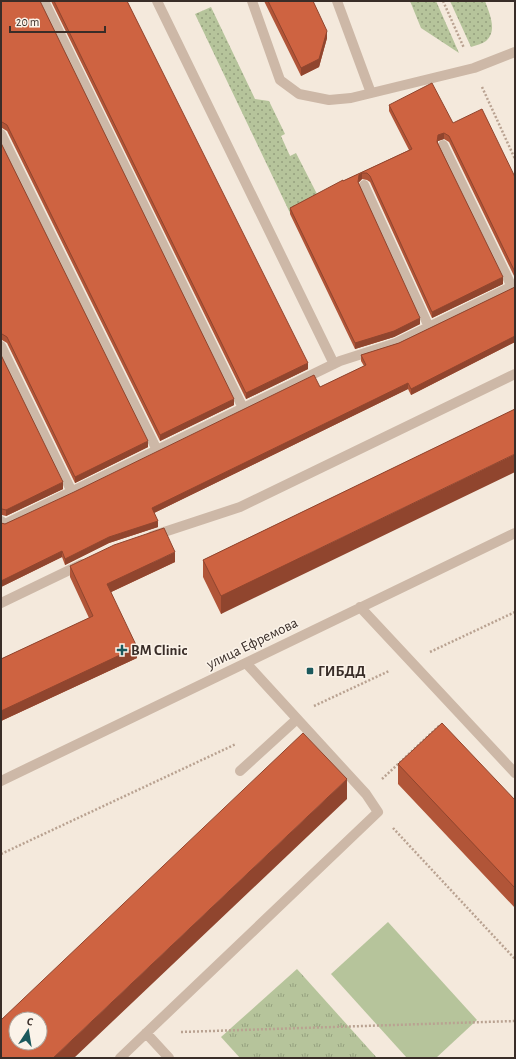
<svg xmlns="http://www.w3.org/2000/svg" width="516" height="1059" viewBox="0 0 516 1059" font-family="'Alegreya Sans',sans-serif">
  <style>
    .grass { fill: url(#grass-dots) }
    .park { fill: url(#park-tufts) }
    .pitch { fill: #b6c49b }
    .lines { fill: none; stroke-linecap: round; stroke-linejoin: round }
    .path { stroke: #b9a291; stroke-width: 2.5; stroke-dasharray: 2 2; stroke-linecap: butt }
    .minor { stroke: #cdb8a7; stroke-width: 10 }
    .wall { fill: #b15538 }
    .shaded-wall { fill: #90452e }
    .building { fill: #ce6341; stroke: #90452e; fill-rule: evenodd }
    .poi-dot { fill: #1b595d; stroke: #fbf3e9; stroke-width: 1.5 }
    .labels { text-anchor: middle; stroke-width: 3; stroke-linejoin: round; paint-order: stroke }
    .street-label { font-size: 15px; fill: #392d28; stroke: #fbf3e9 }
    .poi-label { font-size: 15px; font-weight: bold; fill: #392d28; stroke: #fbf3e9; text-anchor: start }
  </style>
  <defs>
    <pattern id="grass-dots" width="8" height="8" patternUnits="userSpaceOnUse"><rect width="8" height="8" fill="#b6c49b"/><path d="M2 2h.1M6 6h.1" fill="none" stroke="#95a07e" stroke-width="1.8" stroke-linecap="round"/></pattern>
    <pattern id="park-tufts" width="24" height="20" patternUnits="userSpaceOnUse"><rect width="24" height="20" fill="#b6c49b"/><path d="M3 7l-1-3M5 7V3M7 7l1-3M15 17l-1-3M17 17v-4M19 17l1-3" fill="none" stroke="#95a07e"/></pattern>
  </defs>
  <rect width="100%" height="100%" fill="#f4e9dc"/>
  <path class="grass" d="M 410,1 L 436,1 L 459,53 L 421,28 Z
    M 450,1 L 485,1 C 489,12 498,31 486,41 C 482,44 476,45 471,47 Z
    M 211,7 L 255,99 L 269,101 L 285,134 L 281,136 L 290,156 L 296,153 L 319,198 L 290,213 L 195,14 Z"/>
  <path class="park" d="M 297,969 L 377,1058 L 240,1058 L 221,1037 Z"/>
  <path class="pitch" d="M 388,922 L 477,1020 L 436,1058 L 407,1058 L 331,974 Z"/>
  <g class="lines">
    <path class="path" d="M 443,1 L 464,48
      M 482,87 L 515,159
      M 430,652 L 515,612
      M 314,706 L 389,671
      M 382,779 L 440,725
      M 393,828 L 515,959
      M 1,854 L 236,744
      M 181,1032 L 515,1021"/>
    <path class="minor" d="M 44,1 L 243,408
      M 157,1 L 334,364
      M 252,1 L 280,80 L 299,94 L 329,100 L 351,98 L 474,68 L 515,52
      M 337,1 L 371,93
      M 1,134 L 157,450
      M 443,145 L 512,287
      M 364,185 L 429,327
      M 1,346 L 72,492
      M 1,521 L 5,524 L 340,361 L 396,343 L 515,285
      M 152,536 L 240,507 L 515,374
      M 1,603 L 82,564
      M 360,607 L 515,773
      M 240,771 L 297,719
      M 1,781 L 515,533
      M 146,1033 L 169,1058
      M 120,1058 L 378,812 L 366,794 L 246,663"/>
  </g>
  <path class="wall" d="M 1,1 L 234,405 L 160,441 L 7,131 L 2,128 L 1,128 Z
    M 51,1 L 127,1 L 308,369 L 246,399 Z
    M 264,1 L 313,1 L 327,38 L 319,67 L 301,76 Z
    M 389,105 L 453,123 L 515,177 L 515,278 L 449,142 L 444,139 L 438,141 L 438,143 L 503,284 L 432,318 L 370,182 L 367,180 L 362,179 L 359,182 L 358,182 L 420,324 L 394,337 L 355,349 L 290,214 L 290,208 L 343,181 L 409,150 L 389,111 Z
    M 1,143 L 148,447 L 75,483 L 7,343 L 2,340 L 1,340 Z
    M 515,287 L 515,342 L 411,395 L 408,389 L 154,513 L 158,527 L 109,543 L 65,565 L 62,557 L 1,587 L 1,523 L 5,524 L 320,387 L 364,366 L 361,361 L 361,355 L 399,343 Z
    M 1,355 L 63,489 L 6,516 L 2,515 L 1,515 Z
    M 515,409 L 221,614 L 203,577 L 203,560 Z
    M 175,562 L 111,592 L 137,658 L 1,721 L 1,659 L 89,618 L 70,577 L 70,566 Z
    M 398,764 L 515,800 L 515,908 L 398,784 Z"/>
  <path class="shaded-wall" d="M 327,31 L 327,38 L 319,67 L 301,76 L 301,68 Z
    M 444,133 L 444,139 L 438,141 L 437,148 L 438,135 Z
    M 362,173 L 362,179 L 359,182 L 358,188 L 359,175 Z
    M 503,277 L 503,284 L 432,318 L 432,312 Z
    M 420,318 L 420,324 L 394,337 L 355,349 L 355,343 Z
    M 515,336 L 515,342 L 411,395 L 411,389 Z
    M 308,363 L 308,369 L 246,399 L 246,393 Z
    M 408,383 L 408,389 L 152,514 L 152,508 Z
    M 234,399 L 234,405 L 160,441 L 160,435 Z
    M 148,441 L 148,447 L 75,483 L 75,477 Z
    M 515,454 L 515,472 L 221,614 L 221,596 Z
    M 63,482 L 63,489 L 6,516 L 6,510 Z
    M 158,521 L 158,527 L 109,543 L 65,565 L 65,559 L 109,537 Z
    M 62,551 L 62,557 L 1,587 L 1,581 Z
    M 175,552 L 175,562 L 107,594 L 107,584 Z
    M 137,647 L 137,658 L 1,721 L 1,711 Z
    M 347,779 L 347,799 L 74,1058 L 53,1058 Z"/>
  <path class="building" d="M 1,1 L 40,1 L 234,399 L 160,435 L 7,125 L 2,122 L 1,122 Z
    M 54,1 L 127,1 L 308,363 L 246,393 Z
    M 268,1 L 313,1 L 327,31 L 319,59 L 301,68 Z
    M 432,83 L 453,123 L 482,109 L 515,177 L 515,272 L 449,136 L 444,133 L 438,135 L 437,142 L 503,277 L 432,312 L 370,176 L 367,173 L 362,173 L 359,175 L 358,182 L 420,318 L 394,331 L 355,343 L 290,208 L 343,180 L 343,181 L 412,149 L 389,105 Z
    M 1,143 L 148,441 L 75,477 L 7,337 L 2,334 L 1,334 Z
    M 515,287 L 515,336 L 411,389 L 408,383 L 152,508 L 158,521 L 109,537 L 65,559 L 62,551 L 1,581 L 1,523 L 5,524 L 74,492 L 314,375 L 320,387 L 366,365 L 361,355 L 399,343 Z
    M 1,355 L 63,482 L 6,510 L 2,509 L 1,509 Z
    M 515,409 L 515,454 L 221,596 L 203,560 Z
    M 164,528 L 175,552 L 107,584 L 137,647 L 1,711 L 1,659 L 93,616 L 70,566 L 114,545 Z
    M 442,723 L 515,800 L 515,888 L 398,764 Z
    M 303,733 L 347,779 L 53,1058 L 1,1058 L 1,1020 ZM 16,1019 L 40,1019 L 40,1043 L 16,1043 Z"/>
  <g class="poi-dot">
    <path d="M120 644h4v4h4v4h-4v4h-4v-4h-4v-4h4z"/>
    <rect x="306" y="667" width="8" height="8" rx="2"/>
  </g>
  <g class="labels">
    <g class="street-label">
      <text transform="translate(252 643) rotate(-26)" y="5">улица Ефремова</text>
    </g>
    <g class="poi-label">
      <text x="131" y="655">BM Clinic</text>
      <text x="318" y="676">ГИБДД</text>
    </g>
  </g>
  <rect width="516" height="1059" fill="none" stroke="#392d28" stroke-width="4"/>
  <g transform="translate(28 1031) rotate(12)"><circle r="19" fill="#fbf3e9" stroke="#ada49c"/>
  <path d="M0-3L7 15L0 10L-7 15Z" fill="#1b595d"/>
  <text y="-6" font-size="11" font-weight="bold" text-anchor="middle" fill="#392d28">С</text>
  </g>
  <path d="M10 26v6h95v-6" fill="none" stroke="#392d28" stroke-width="2"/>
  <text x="16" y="26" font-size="12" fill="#392d28" stroke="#fbf3e9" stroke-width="3" paint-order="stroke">20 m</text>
</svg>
